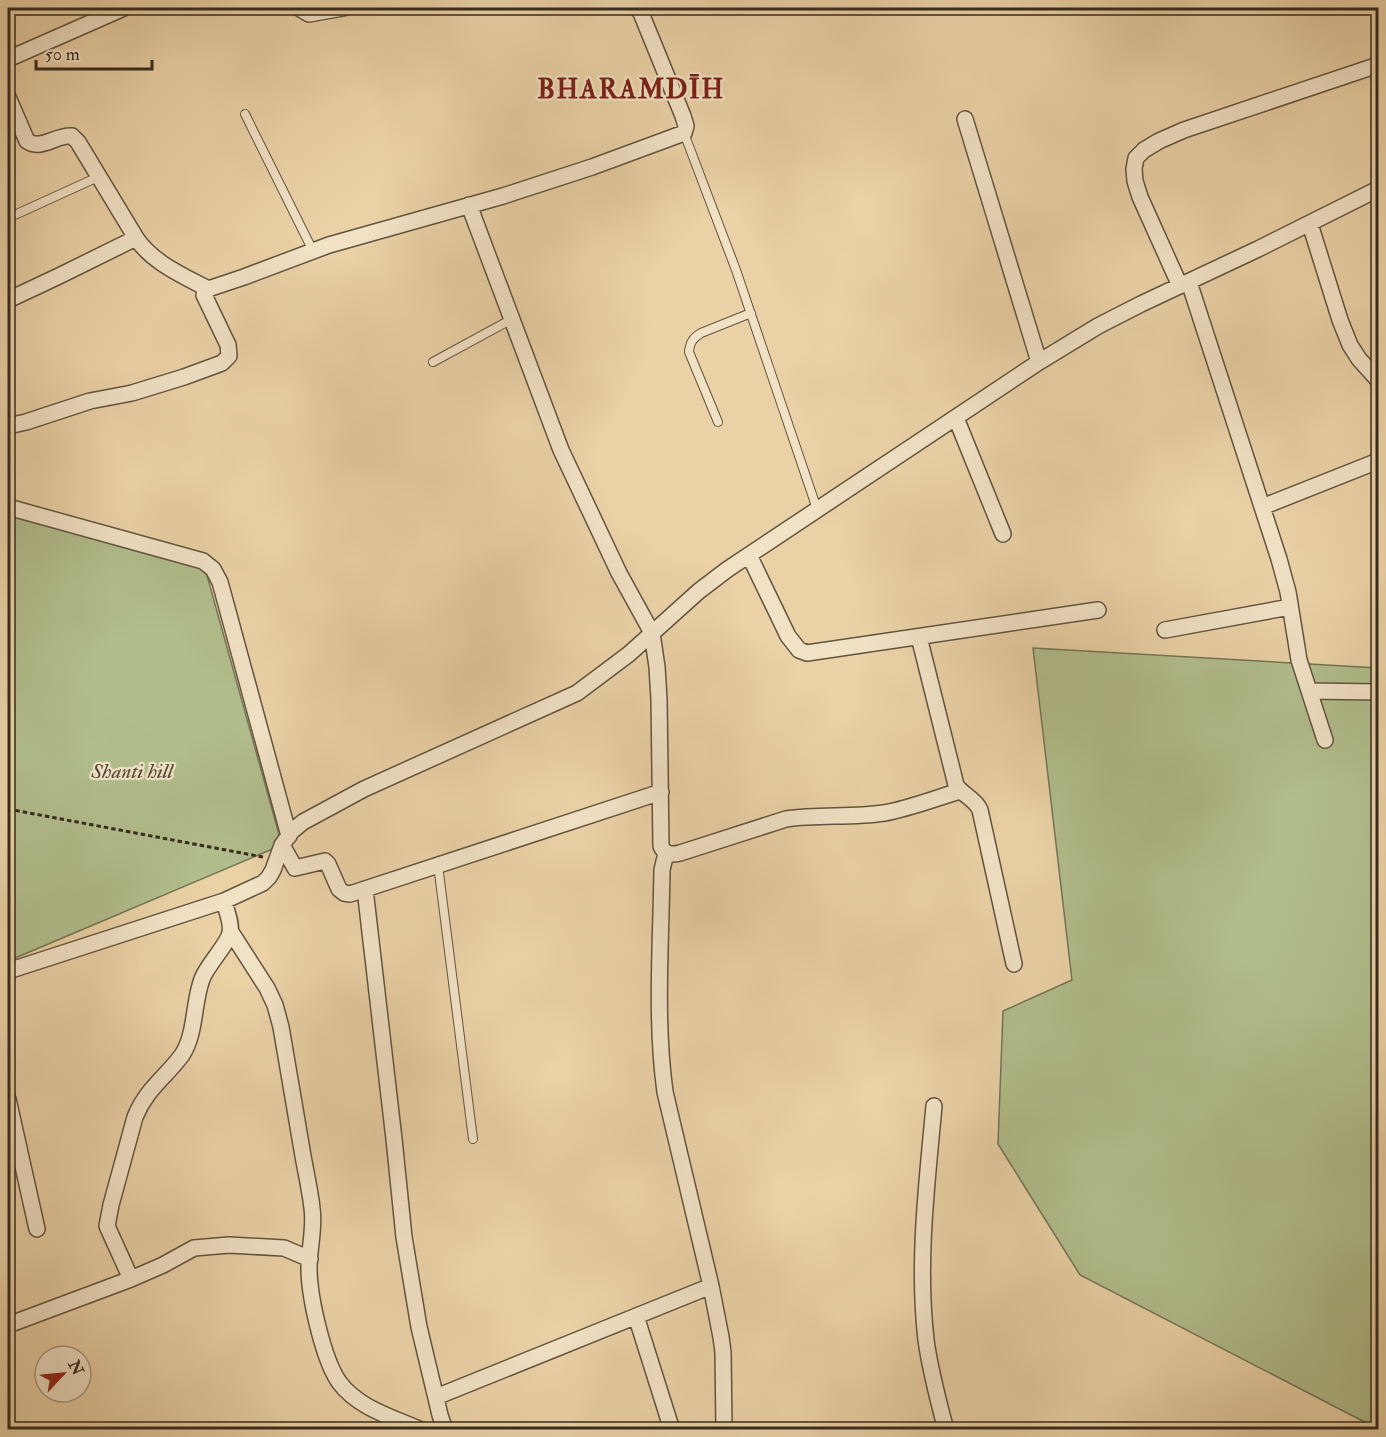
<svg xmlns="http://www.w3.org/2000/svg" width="1386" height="1437" viewBox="0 0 1386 1437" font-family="'IM FELL Double Pica',serif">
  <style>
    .green { fill: #b1bd8c; stroke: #747455; stroke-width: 1.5 }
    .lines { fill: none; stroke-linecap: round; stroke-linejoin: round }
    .service-casing { stroke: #635440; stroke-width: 10 }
    .minor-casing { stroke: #635440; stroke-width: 18 }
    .path { stroke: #362b1e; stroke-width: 3; stroke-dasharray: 4.5 3; stroke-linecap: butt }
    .service { stroke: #f1e1c5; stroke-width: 8 }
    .minor { stroke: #f1e1c5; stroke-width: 15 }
    .labels { text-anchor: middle; stroke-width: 4.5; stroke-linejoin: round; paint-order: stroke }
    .park-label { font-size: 21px; font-style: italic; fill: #4f4834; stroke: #f1e1c5 }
    .district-label { font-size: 27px; font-weight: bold; letter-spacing: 1.5px; fill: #7a1f14; stroke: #f1e1c5 }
  </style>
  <rect width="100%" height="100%" fill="#ead1a6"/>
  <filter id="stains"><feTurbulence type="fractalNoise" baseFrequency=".00333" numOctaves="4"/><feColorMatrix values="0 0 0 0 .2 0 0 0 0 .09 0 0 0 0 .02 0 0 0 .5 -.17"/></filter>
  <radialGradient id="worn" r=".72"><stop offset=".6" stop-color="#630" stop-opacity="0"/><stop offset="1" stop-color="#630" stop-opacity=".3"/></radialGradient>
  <path class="green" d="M 8,507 L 203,561 L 282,845 L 8,961 Z
    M 1033,648 L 1378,668 L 1378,1429 L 1080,1275 L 998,1144 L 1003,1011 L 1072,980 Z"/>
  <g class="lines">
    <defs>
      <path id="service" d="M 245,114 L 313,251
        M 684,133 L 736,270 L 817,509
        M 8,218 L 98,177
        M 433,362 L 512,319
        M 718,422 L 689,352 C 690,342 693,338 701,333 L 751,313
        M 438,865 L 473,1139"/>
      <path id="minor" d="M 299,8 L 309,14 L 343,8
        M 8,59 L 124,8
        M 8,97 L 27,141 C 41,151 57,134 72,136 L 78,142 L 136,238 C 153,263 182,275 208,289
        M 965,119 L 1039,362
        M 469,205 L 561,450 L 619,573 L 652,633 L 657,667 L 659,699 L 661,846 C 665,855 672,855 680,853 L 786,819 C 818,814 851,818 884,813 C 908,809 936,798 960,791
        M 1310,224 L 1340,320 L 1350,345 L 1359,359 L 1378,380
        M 1189,282 L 1279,559 L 1288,592 L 1299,660 L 1325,740
        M 1180,286 L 1140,197 L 1135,181 L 1134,169 L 1136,158 L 1144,150 L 1159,141 L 1184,130 L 1378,65
        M 8,300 L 59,276 L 136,238
        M 956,418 L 1003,534
        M 8,426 L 26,422 L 90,401 L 132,393 L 184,377 L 222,363 L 229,356 L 228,345 L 204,295 L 208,289 L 244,277 L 329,245 L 503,196 L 592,167 L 684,133 L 686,126 L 683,116 L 641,13 L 637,8
        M 8,507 L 203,561 L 213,569 L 220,582 L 289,836
        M 1262,507 L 1378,461
        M 749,555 L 788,636 L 799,650 L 807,653 L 1098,610
        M 1165,630 L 1290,607
        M 919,637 L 956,785 C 962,795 975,798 980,810 L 1014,964
        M 1309,691 L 1378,692
        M 282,845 L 295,868 L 325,861 L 328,864 L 339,889 L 344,893 L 350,894 L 661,792
        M 666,853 L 662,870 C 661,944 655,1019 665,1092 L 711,1286 L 721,1337 L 723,1352 L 724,1430
        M 365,889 L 394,1139 L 404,1237 L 419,1327 L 440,1415 L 445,1430
        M 231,932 L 267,988 L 275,1005 L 281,1027 C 288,1068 295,1109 302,1150 C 305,1169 310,1189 312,1208 C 315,1228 309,1248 309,1268 C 309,1296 323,1359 339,1382 C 358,1408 392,1417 421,1430
        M 8,971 L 224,901 L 263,883 L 269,877 L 273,870 L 282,845 L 292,831 L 303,822 L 364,789 L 577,693 L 629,654 L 699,591 L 728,569 L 1039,362 L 1098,326 L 1141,304 L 1258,249 L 1378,189
        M 8,1099 L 37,1229
        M 934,1106 C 927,1183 917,1262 926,1340 C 930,1370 938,1400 946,1430
        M 131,1279 L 163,1265 L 194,1248 L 229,1245 L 284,1248 L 310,1259
        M 636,1316 L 672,1430
        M 8,1325 L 131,1279 L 107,1226 L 111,1205 L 135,1117 C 147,1088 165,1078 182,1055 C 196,1034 193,1003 202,979 C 207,965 229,943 230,932 C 232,923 226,910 224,901
        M 436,1397 L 711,1286"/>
    </defs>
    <use href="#service" class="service-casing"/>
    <use href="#minor" class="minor-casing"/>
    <path class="path" d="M 8,809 L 263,857"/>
    <use href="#service" class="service"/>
    <use href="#minor" class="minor"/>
  </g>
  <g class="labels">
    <g class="park-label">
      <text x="132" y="778">Shanti hill</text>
    </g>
    <g class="district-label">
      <text x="631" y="98">BHARAMDĪH</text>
    </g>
  </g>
  <rect width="1386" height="1437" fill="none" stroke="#ead1a6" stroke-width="30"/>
  <rect x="9" y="9" width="1368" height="1419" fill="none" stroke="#362b1e" stroke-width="3"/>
  <rect x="15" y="15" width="1356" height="1407" fill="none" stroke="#362b1e" stroke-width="1.5"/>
  <g transform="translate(63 1374) rotate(64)"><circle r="28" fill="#f1e1c5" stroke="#a69882" stroke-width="1.5"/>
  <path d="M0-4.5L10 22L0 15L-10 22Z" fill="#8f2418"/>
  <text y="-9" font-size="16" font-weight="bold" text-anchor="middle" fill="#362b1e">N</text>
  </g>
  <path d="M36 60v9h116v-9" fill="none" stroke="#362b1e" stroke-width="3"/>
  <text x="45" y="60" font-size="18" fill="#362b1e" stroke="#f1e1c5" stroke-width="4.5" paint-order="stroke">50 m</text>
  <rect width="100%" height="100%" filter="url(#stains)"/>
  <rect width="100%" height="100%" fill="url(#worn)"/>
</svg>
